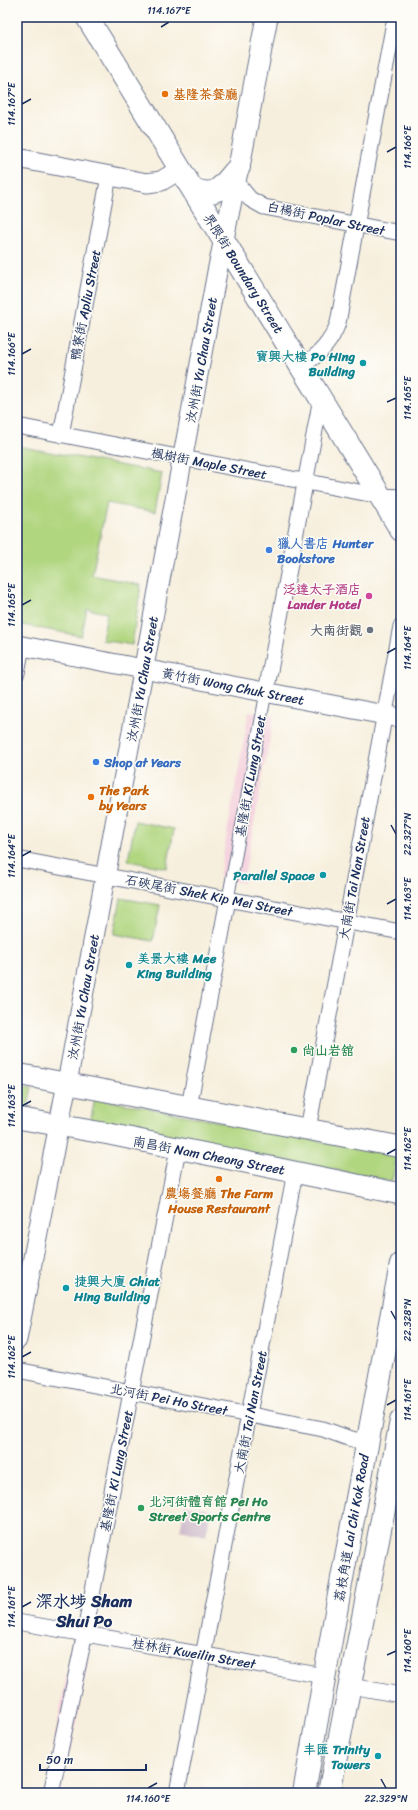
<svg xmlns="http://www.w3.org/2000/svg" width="418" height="1810" viewBox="0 0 418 1810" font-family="Sriracha,'LXGW WenKai TC',sans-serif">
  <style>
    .built { fill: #f4cfdc }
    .industrial { fill: #d0bdcc }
    .green { fill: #b1d680; stroke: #66826f }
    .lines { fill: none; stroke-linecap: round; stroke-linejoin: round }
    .pedestrian-casing { stroke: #68728a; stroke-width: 13 }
    .minor-casing { stroke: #68728a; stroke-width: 17 }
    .tertiary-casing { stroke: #68728a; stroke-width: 21 }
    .secondary-casing { stroke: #68728a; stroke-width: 23 }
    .primary-casing { stroke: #68728a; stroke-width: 24 }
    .pedestrian { stroke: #fff; stroke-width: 11 }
    .minor { stroke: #fff; stroke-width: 15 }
    .tertiary { stroke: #fff; stroke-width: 19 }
    .secondary { stroke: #fff; stroke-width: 21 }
    .primary { stroke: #fff; stroke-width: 22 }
    .ticks { fill: none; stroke: #1b2f5e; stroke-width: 1.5 }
    .food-dot { fill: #e8710a; stroke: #fdfcf7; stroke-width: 1.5 }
    .culture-dot { fill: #0f9aa8; stroke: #fdfcf7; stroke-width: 1.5 }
    .shop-dot { fill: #3f7fe0; stroke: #fdfcf7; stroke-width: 1.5 }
    .hotel-dot { fill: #d1479c; stroke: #fdfcf7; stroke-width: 1.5 }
    .worship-dot { fill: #6b7280; stroke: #fdfcf7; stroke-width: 1.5 }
    .leisure-dot { fill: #2e9e5b; stroke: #fdfcf7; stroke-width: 1.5 }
    .labels { text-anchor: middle; stroke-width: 3; stroke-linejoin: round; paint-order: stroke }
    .food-label { font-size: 13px; font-weight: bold; fill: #c56008; stroke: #fdfcf7; text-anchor: start }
    .street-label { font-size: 13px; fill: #1b2f5e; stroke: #fdfcf7 }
    .culture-label { font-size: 13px; font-weight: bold; fill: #0d838f; stroke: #fdfcf7; text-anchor: end }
    .shop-label { font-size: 13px; font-weight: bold; fill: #366cbe; stroke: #fdfcf7; text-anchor: start }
    .hotel-label { font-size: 13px; font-weight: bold; fill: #b23c85; stroke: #fdfcf7; text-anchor: end }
    .worship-label { font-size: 13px; font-weight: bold; fill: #5b616d; stroke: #fdfcf7; text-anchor: end }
    .leisure-label { font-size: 13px; font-weight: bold; fill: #27864d; stroke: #fdfcf7; text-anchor: start }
    .district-label { font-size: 17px; font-weight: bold; fill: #1b2f5e; stroke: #fdfcf7 }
    .neatline { fill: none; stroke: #1b2f5e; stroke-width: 1.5 }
    .ticks-label { font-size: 10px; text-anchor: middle; fill: #1b2f5e }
  </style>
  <rect width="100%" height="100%" fill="#fdfcf7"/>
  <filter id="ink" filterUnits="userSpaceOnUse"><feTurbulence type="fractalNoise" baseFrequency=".025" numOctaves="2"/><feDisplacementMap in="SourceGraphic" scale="8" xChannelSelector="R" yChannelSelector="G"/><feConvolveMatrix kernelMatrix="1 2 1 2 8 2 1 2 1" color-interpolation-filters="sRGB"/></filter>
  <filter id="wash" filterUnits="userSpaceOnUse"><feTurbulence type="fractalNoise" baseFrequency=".012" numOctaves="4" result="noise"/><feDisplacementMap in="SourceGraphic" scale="16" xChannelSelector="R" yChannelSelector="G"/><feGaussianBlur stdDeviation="0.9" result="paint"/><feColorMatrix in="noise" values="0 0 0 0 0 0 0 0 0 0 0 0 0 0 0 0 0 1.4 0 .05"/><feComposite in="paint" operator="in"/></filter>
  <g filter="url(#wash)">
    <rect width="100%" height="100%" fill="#f7efdd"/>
    <path class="built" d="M 249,711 L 274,715 L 243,883 L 219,878 Z
      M 70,1657 L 88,1660 L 71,1751 L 53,1748 Z"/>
    <path class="industrial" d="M 185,1505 L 211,1510 L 206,1536 L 180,1530 Z"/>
    <path class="green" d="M 17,446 L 162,473 L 155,512 L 107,503 L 92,575 L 141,585 L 132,645 L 102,640 L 107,613 L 87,609 L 81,636 L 17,624 Z
      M 135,821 L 174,829 L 167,868 L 128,861 Z
      M 121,898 L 160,905 L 153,941 L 114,934 Z
      M 17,1084 L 32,1087 L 27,1112 L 17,1110 Z
      M 95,1098 L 397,1156 L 392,1181 L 90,1123 Z"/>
  </g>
  <g filter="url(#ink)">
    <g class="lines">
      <defs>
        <path id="pedestrian" d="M 228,899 L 266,692"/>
        <path id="minor" d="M 236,182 L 250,199 L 264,207 L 401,233
          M 301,366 C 319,356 331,343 338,323 L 395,17
          M 17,426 L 380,496 L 401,497
          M 61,435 L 109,176
          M 17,673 L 22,646
          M 266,692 L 321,398
          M 17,859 L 401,932
          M 189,1107 L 228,899
          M 308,1129 L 401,626
          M 17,1370 L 323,1429 L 348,1438 L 367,1443
          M 17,1622 L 324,1676
          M 351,1686 L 401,1695
          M 51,1793 L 81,1652 L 178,1149
          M 177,1793 L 295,1172"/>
        <path id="tertiary" d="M 17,158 L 147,183 L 161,181 L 181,169
          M 17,645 L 401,718
          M 17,1340 L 67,1083 L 217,272 L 239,167"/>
        <path id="secondary" d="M 239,167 L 267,17
          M 17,1074 L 401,1147
          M 17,1118 L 109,1134 L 401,1194"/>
        <path id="primary" d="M 87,17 L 401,530
          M 193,189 C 219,200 223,183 239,167
          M 304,1793 L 340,1589 L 401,1264
          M 329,1793 L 401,1421"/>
      </defs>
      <use href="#pedestrian" class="pedestrian-casing"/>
      <use href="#minor" class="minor-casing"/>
      <use href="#tertiary" class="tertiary-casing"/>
      <use href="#secondary" class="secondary-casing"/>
      <use href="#primary" class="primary-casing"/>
      <use href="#pedestrian" class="pedestrian"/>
      <use href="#minor" class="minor"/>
      <use href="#tertiary" class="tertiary"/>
      <use href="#secondary" class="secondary"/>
      <use href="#primary" class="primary"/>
    </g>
  </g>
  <path class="ticks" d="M 161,27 L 169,22M 22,104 L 31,99M 387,152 L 396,147M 22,354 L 31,349M 387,402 L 396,398M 22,605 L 31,600M 387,653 L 396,648M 391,825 L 396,834M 22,856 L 31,851M 387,904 L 396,899M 22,1106 L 31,1101M 387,1154 L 396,1149M 391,1311 L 396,1320M 22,1357 L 31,1352M 387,1405 L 396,1400M 22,1607 L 31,1602M 387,1655 L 396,1651M 381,1779 L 386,1788M 148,1788 L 157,1783"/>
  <g class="food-dot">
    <circle cx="165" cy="94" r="4"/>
    <circle cx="91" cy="797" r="4"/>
    <circle cx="219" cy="1179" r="4"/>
  </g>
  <g class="culture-dot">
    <circle cx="363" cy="363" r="4"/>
    <circle cx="323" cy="875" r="4"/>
    <circle cx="129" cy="965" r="4"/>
    <circle cx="66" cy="1288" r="4"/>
    <circle cx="378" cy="1756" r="4"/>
  </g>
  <g class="shop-dot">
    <circle cx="269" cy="550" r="4"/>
    <circle cx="96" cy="762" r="4"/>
  </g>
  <circle class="hotel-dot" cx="369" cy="596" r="4"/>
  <circle class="worship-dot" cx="370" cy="630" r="4"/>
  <g class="leisure-dot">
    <circle cx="294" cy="1050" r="4"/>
    <circle cx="141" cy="1508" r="4"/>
  </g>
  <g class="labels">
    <g class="food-label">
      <text x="173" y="99">基隆茶餐廳</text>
      <text x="99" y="795">The Park<tspan x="99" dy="15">by Years</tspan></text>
      <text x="219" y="1198" text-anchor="middle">農塲餐廳 The Farm<tspan x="219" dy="15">House Restaurant</tspan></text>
    </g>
    <g class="street-label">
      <text transform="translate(326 218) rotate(12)" y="5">白楊街 Poplar Street</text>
      <text transform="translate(244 273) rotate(58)" y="5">界限街 Boundary Street</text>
      <text transform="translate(85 305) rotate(-79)" y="5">鴨寮街 Apliu Street</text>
      <text transform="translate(201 360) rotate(-80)" y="5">汝州街 Yu Chau Street</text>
      <text transform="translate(209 463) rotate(11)" y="5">楓樹街 Maple Street</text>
      <text transform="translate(142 679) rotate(-80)" y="5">汝州街 Yu Chau Street</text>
      <text transform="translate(233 686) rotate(11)" y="5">黃竹街 Wong Chuk Street</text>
      <text transform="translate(250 776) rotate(-80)" y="5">基隆街 Ki Lung Street</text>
      <text transform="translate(354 878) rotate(-80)" y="5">大南街 Tai Nan Street</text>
      <text transform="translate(209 895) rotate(11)" y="5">石硤尾街 Shek Kip Mei Street</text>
      <text transform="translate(83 997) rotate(-80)" y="5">汝州街 Yu Chau Street</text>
      <text transform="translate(209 1155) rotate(11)" y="5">南昌街 Nam Cheong Street</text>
      <text transform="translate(169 1399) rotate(11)" y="5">北河街 Pei Ho Street</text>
      <text transform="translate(250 1412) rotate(-79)" y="5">大南街 Tai Nan Street</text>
      <text transform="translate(116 1471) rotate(-79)" y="5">基隆街 Ki Lung Street</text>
      <text transform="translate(351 1528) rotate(-80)" y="5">荔枝角道 Lai Chi Kok Road</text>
      <text transform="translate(194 1653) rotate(10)" y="5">桂林街 Kweilin Street</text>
    </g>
    <g class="culture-label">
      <text x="355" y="361">寶興大樓 Po Hing<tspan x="355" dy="15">Building</tspan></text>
      <text x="315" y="880">Parallel Space</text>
      <text x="137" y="963" text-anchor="start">美景大樓 Mee<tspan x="137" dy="15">King Building</tspan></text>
      <text x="74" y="1286" text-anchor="start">捷興大廈 Chiat<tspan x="74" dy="15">Hing Building</tspan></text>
      <text x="370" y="1754">丰匯 Trinity<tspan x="370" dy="15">Towers</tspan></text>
    </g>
    <g class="shop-label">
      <text x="277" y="548">獵人書店 Hunter<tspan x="277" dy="15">Bookstore</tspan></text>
      <text x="104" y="767">Shop at Years</text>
    </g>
    <g class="hotel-label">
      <text x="361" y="594">泛達太子酒店<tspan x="361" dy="15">Lander Hotel</tspan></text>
    </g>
    <g class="worship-label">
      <text x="362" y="635">大南街觀</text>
    </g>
    <g class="leisure-label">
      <text x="302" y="1055">尚山岩舘</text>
      <text x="149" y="1506">北河街體育館 Pei Ho<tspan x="149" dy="15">Street Sports Centre</tspan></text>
    </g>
    <g class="district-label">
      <text x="84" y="1607">深水埗 Sham<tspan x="84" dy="20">Shui Po</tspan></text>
    </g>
  </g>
  <rect width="418" height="1810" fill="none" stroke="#fdfcf7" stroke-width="44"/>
  <path d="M40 1764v6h106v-6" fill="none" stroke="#1b2f5e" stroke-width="2"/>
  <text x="46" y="1764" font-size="12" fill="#1b2f5e" stroke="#fdfcf7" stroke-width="3" paint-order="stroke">50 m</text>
  <rect x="22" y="22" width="374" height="1766" class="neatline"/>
  <g class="ticks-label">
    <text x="169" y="14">114.167°E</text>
    <text transform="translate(11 104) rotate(-90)" y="4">114.167°E</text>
    <text transform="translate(407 147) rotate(-90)" y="4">114.166°E</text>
    <text transform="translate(11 354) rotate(-90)" y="4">114.166°E</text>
    <text transform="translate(407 398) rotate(-90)" y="4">114.165°E</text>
    <text transform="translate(11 605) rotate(-90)" y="4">114.165°E</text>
    <text transform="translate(407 648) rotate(-90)" y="4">114.164°E</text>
    <text transform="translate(407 834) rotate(-90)" y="4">22.327°N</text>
    <text transform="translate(11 856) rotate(-90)" y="4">114.164°E</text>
    <text transform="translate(407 899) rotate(-90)" y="4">114.163°E</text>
    <text transform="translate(11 1106) rotate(-90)" y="4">114.163°E</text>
    <text transform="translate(407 1149) rotate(-90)" y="4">114.162°E</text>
    <text transform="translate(407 1320) rotate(-90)" y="4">22.328°N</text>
    <text transform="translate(11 1357) rotate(-90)" y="4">114.162°E</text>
    <text transform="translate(407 1400) rotate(-90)" y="4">114.161°E</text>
    <text transform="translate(11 1607) rotate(-90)" y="4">114.161°E</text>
    <text transform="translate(407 1651) rotate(-90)" y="4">114.160°E</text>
    <text x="148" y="1802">114.160°E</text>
    <text x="386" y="1802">22.329°N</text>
  </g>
</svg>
